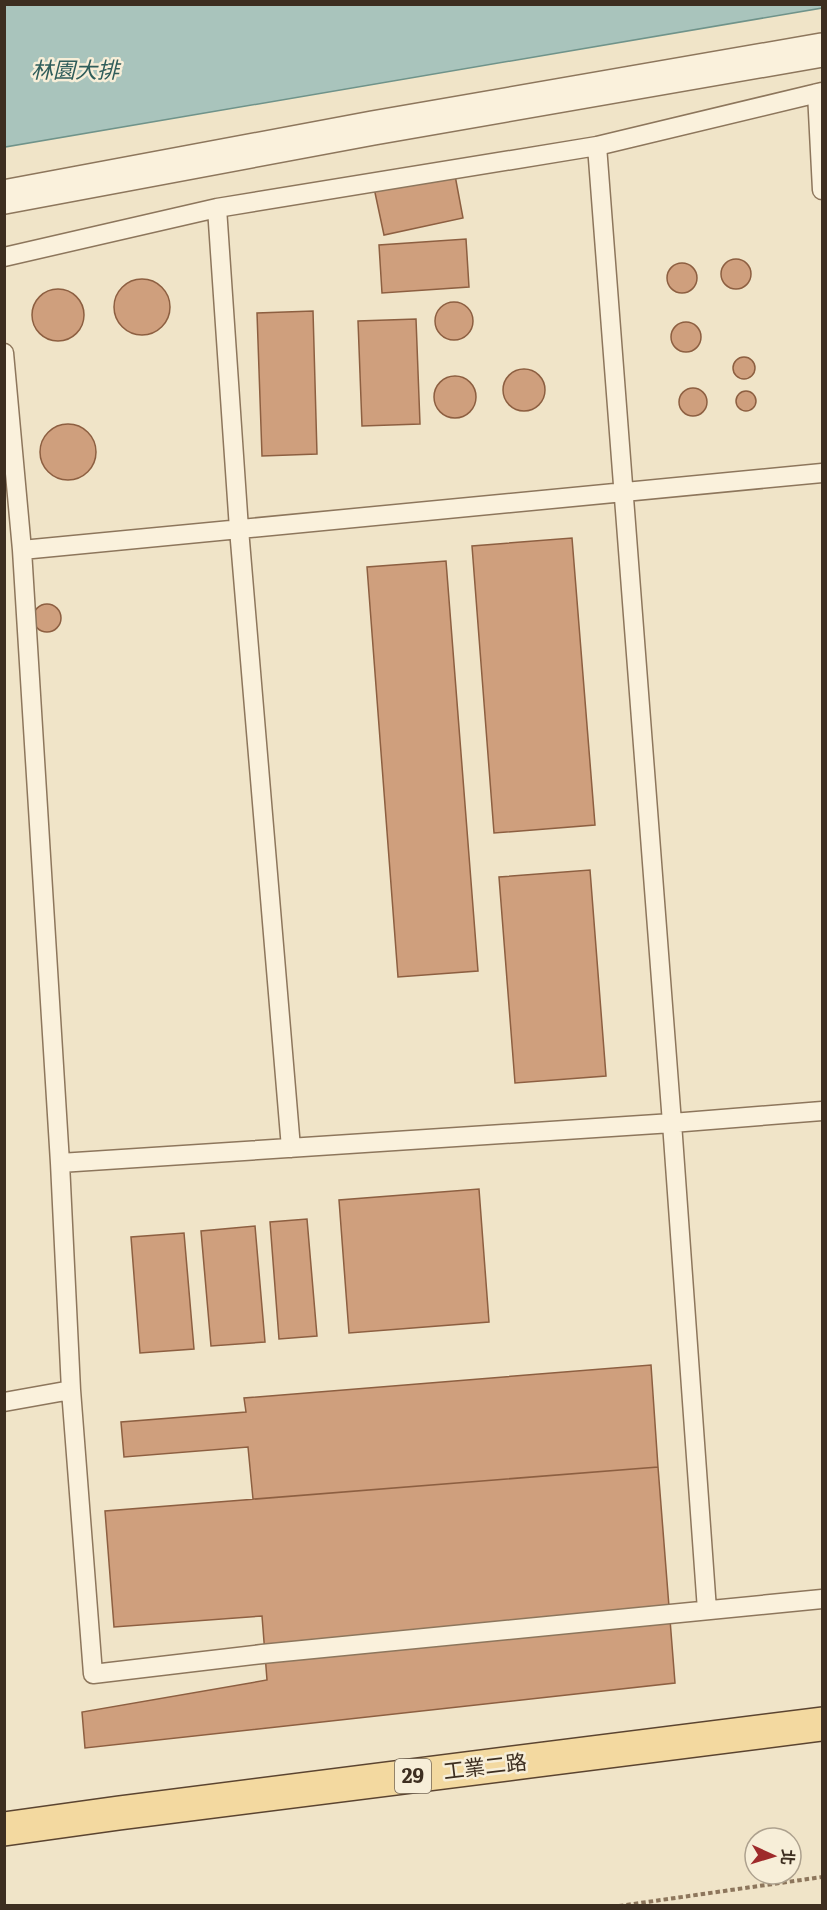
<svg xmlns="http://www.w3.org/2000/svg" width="827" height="1910" viewBox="0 0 827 1910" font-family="Literata,'Noto Sans TC',serif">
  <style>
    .water { fill: #a9c4bc; stroke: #6f938a; stroke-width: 1.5 }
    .building { fill: #cf9f7d; stroke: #8d5f41; stroke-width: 1.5 }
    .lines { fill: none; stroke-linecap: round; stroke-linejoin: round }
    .lane-casing { stroke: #8d765c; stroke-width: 21 }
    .street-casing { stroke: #8d765c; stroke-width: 36 }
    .primary-casing { stroke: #5b4430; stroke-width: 36 }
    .path { stroke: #8d765c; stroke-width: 4; stroke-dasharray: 4.5 3; stroke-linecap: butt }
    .lane { stroke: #faf1dc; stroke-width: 18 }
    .street { stroke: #faf1dc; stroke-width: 33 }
    .primary { stroke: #f3d9a0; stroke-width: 33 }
    .labels { text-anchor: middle; stroke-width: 5; stroke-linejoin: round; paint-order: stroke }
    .shield { fill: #f7eed8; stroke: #756857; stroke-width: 1.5 }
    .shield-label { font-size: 20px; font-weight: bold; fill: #3d2e20 }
    .street-label { font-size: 21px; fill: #3d2e20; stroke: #f7eed8 }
    .water-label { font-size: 22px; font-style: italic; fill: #2f5d5a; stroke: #f7eed8 }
  </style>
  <rect width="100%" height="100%" fill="#f0e4c8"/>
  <path class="water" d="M 5,4 L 822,4 L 822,8 L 5,147 Z"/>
  <path class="building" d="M 454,170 L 463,218 L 384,235 L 374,188 Z
    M 466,239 L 469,287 L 382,293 L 379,245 Z
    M721 274a15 15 0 1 1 30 0a15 15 0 1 1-30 0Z
    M667 278a15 15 0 1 1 30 0a15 15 0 1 1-30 0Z
    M114 307a28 28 0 1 1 56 0a28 28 0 1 1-56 0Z
    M32 315a26 26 0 1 1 52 0a26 26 0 1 1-52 0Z
    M435 321a19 19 0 1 1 38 0a19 19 0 1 1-38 0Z
    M 313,311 L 317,454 L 262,456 L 257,313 Z
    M 416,319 L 420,424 L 362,426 L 358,321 Z
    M671 337a15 15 0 1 1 30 0a15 15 0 1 1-30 0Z
    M733 368a11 11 0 1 1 22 0a11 11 0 1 1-22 0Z
    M503 390a21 21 0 1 1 42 0a21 21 0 1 1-42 0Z
    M434 397a21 21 0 1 1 42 0a21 21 0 1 1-42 0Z
    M679 402a14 14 0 1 1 28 0a14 14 0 1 1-28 0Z
    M736 401a10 10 0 1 1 20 0a10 10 0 1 1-20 0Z
    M40 452a28 28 0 1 1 56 0a28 28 0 1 1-56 0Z
    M 572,538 L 595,825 L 494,833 L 472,546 Z
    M 446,561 L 478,971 L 398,977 L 367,567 Z
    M33 618a14 14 0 1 1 28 0a14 14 0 1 1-28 0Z
    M 590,870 L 606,1076 L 515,1083 L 499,877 Z
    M 479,1189 L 489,1322 L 349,1333 L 339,1200 Z
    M 307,1219 L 317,1336 L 279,1339 L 270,1222 Z
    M 255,1226 L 265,1342 L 211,1346 L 201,1231 Z
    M 184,1233 L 194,1349 L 140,1353 L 131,1237 Z
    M 651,1365 L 658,1467 L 253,1499 L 248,1447 L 124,1457 L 121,1422 L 246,1412 L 244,1398 Z
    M 658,1467 L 675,1683 L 85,1748 L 82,1712 L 267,1680 L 262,1616 L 114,1627 L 105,1511 Z"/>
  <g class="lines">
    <defs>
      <path id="lane" d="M 817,93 L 822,190
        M 597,146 L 672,1123 L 707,1610
        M 217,208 L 239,529 L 291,1148
        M 4,257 L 217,208 L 597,146 L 822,92
        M 4,353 L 22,550 L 60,1163 L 71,1390 L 93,1674 L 262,1654 L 822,1599
        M 22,550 L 822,473
        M 60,1163 L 672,1123 L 822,1111
        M 4,1402 L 71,1390"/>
      <path id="street" d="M 4,197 L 373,128 L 822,50"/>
      <path id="primary" d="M 4,1829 L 119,1813 L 822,1724"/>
    </defs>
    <use href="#lane" class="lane-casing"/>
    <use href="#street" class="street-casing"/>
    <use href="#primary" class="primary-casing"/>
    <path class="path" d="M 619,1906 L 822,1877"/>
    <use href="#lane" class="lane"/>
    <use href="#street" class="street"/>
    <use href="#primary" class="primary"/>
  </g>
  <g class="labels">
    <rect class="shield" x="395" y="1759" width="36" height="34" rx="4.5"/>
    <g class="shield-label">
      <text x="413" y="1783">29</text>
    </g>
    <g class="street-label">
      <text transform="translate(485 1767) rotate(-7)" y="7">工業二路</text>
    </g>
    <g class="water-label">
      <text x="75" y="78">林園大排</text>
    </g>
  </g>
  <rect width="827" height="1910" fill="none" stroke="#3d2e20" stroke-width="12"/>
  <g transform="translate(773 1856) rotate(94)"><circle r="28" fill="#f7eed8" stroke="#ada18e" stroke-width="1.5"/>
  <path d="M0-4.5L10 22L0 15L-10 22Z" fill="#9e2a2b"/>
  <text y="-9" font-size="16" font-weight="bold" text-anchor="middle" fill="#3d2e20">北</text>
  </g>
</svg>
